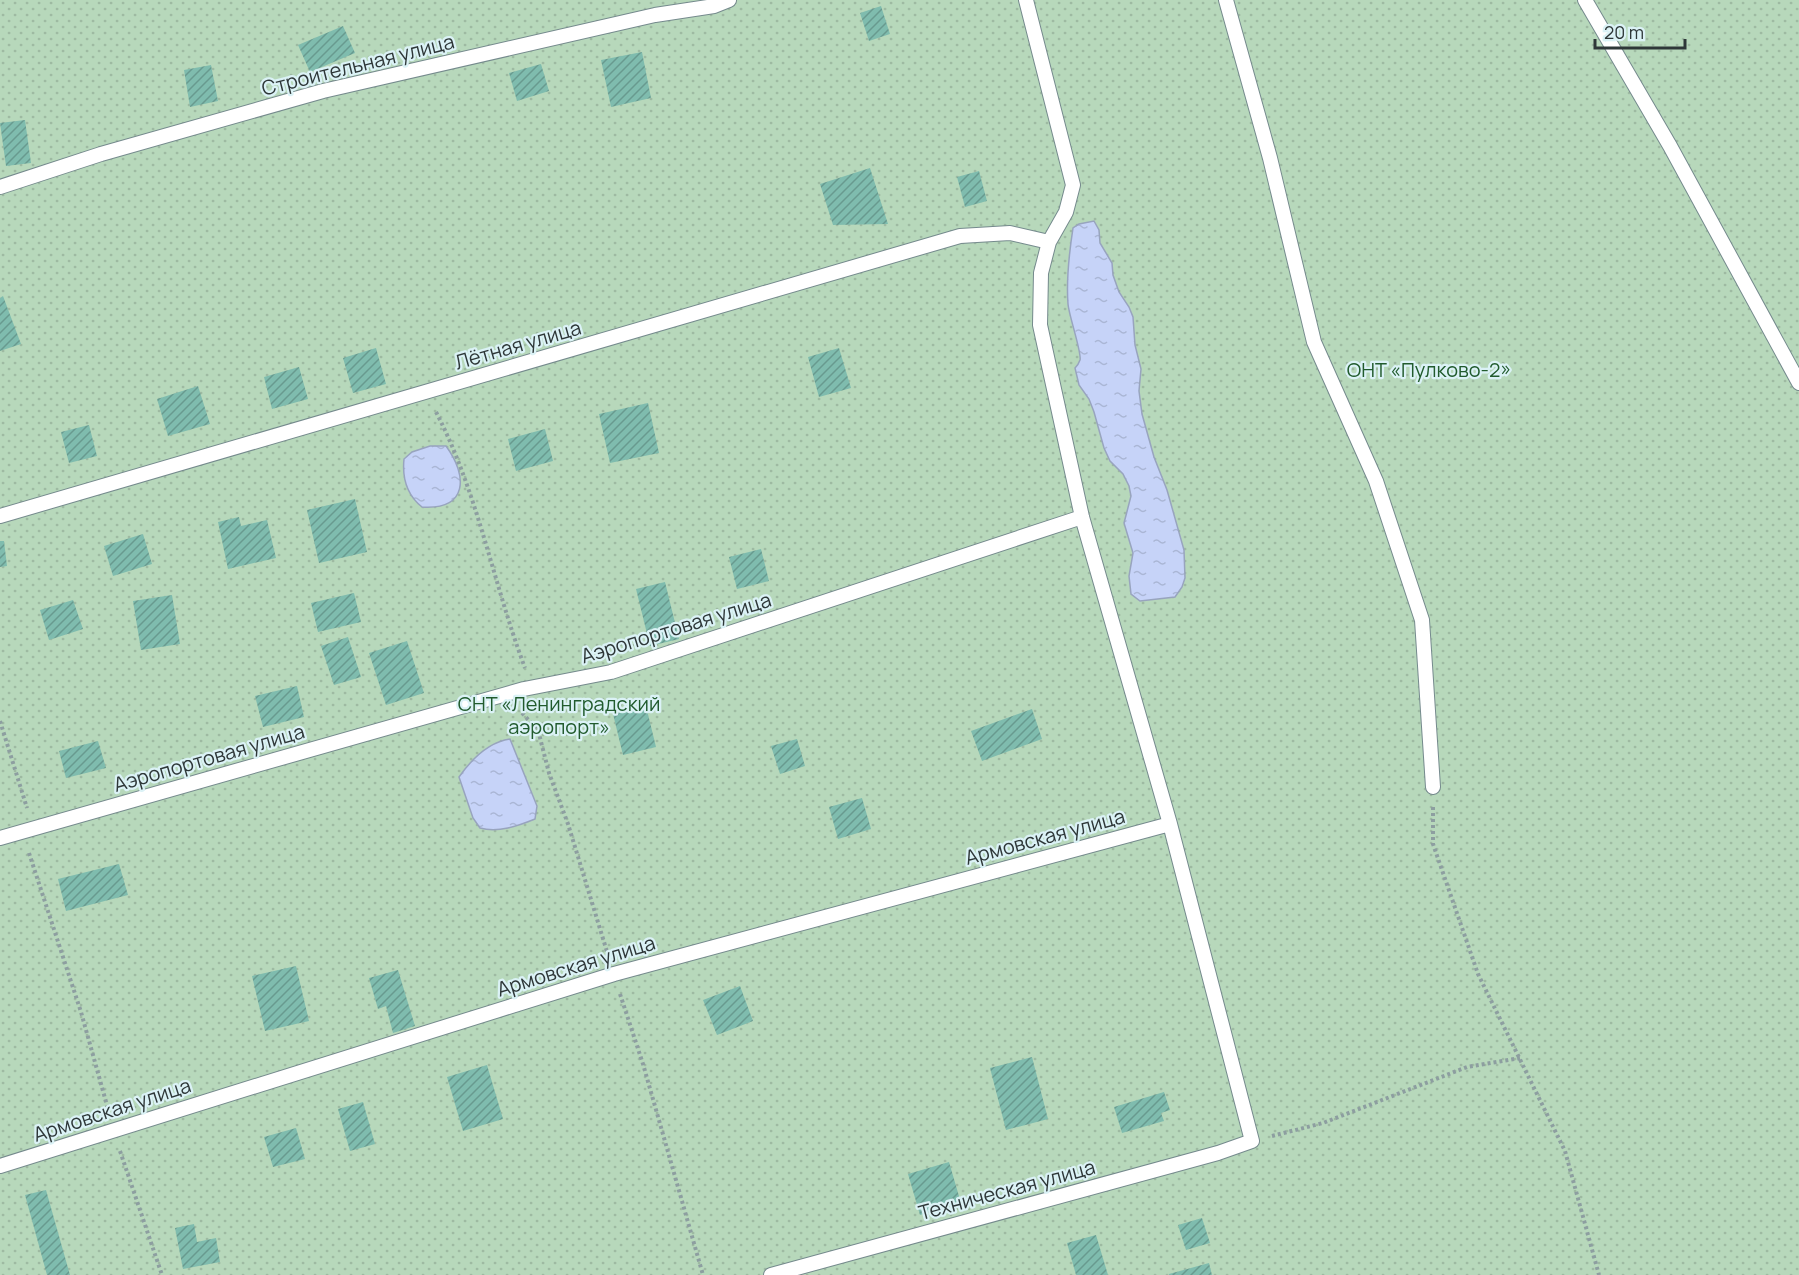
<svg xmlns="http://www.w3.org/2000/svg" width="1799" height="1275" viewBox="0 0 1799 1275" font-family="Manrope,sans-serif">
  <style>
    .garden { fill: url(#garden-dots) }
    .water { fill: url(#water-ripples); stroke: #98a4be; stroke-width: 1.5 }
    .building { fill: url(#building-hatch) }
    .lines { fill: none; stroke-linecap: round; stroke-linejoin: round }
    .service-casing { stroke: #758a8d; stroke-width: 16 }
    .path { stroke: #8d9ea0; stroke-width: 4; stroke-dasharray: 3 3; stroke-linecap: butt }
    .service { stroke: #fff; stroke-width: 14 }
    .labels { text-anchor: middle; stroke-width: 4.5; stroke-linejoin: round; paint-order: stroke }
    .street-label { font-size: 20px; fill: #2e3738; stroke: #dbf2f6 }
    .park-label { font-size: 20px; fill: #215b2d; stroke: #dbf2f6 }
  </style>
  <defs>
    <pattern id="garden-dots" width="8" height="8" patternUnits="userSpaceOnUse" patternTransform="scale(1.5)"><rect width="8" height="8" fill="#b7d8bb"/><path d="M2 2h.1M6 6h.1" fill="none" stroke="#9ebaa2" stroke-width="1.8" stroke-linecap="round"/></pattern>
    <pattern id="water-ripples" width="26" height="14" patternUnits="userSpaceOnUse" patternTransform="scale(1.5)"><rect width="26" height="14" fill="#c6d3f8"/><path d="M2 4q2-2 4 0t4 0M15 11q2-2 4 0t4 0" fill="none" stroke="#aab6d5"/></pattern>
    <pattern id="building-hatch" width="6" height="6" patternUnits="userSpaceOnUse" patternTransform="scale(1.5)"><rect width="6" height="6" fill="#7fbcae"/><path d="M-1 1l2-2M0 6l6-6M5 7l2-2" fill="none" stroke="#689a8f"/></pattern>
  </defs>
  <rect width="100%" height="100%" fill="#dbf2f6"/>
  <path class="garden" d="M 0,0 L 1799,0 L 1799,1275 L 0,1275 Z"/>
  <path class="water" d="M 1094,221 L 1099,230 L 1100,243 L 1112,263 L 1113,275 L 1119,292 L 1129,307 L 1133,317 L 1135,345 L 1141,369 L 1139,391 L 1142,414 L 1154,457 L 1167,490 L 1184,550 L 1185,578 L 1182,587 L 1175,597 L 1140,601 L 1131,594 L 1129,576 L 1133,553 L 1124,523 L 1131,496 L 1129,486 L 1123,474 L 1110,461 L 1104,448 L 1094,412 L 1089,399 L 1079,385 L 1075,368 C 1077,366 1079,363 1080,360 C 1082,353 1069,316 1068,304 C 1066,278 1069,254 1073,228 L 1079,224 Z
    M 430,446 L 446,446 C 468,476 468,510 422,507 C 406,494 402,478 404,459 L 412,452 Z
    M 510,739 L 537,806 L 535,819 C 518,826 498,833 480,828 L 473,818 L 459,777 C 471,760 489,742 510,739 Z"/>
  <path class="building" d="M 881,6 L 890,34 L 869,41 L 860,13 Z
    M 343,26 L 355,53 L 310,72 L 298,45 Z
    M 642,52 L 651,98 L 611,107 L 601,60 Z
    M 541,64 L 549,91 L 517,101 L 509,73 Z
    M 211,65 L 218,101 L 190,107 L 184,70 Z
    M 25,120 L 31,163 L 6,166 L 0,123 Z
    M 870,168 L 888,224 L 833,225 L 820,184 Z
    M 979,171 L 987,201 L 965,207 L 957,177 Z
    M 3,296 L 21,344 L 0,351 L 0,298 Z
    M 376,348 L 386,384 L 353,393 L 343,358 Z
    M 839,348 L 851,388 L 819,397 L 808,357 Z
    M 299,367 L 308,399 L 272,409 L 264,377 Z
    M 198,386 L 210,424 L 168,436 L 157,399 Z
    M 648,403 L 659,453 L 610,463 L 599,414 Z
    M 89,425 L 97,456 L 69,463 L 61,432 Z
    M 545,429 L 553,461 L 516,471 L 508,439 Z
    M 355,499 L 367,552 L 319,563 L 307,510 Z
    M 239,517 L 241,526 L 267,520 L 276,558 L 228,569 L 218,522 Z
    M 143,534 L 152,564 L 113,576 L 104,546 Z
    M 0,541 L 4,541 L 7,566 L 0,567 Z
    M 761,549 L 769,581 L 737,589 L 729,557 Z
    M 665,582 L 679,639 L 650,646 L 636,589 Z
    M 354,593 L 361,622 L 318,632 L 311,603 Z
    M 172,595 L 180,644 L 141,650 L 133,601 Z
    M 73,600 L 83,629 L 49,640 L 40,610 Z
    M 348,637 L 361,677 L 334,685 L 321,646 Z
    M 407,641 L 424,693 L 386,705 L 369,653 Z
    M 297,686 L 304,717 L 263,727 L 255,696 Z
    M 646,706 L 656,747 L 623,755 L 613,714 Z
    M 1032,709 L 1042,739 L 982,761 L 971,731 Z
    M 797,739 L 805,766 L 780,774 L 771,746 Z
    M 98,741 L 106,768 L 66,778 L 59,751 Z
    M 862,798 L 871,829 L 838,839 L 829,807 Z
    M 119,864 L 128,895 L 66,911 L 58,879 Z
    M 296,966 L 309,1021 L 265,1031 L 252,976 Z
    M 398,970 L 415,1026 L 393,1033 L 386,1006 L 378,1009 L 369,978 Z
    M 740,986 L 753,1021 L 717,1035 L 703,1000 Z
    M 1032,1057 L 1048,1119 L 1006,1130 L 990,1068 Z
    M 487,1065 L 503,1119 L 463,1131 L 447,1077 Z
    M 1164,1092 L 1170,1110 L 1161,1113 L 1164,1121 L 1122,1133 L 1114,1107 Z
    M 363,1102 L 375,1144 L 350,1151 L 338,1109 Z
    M 296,1128 L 305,1159 L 273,1167 L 264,1137 Z
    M 949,1162 L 961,1203 L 920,1215 L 908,1174 Z
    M 46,1190 L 70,1275 L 47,1275 L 25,1195 Z
    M 1202,1218 L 1210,1243 L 1186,1250 L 1178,1225 Z
    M 194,1224 L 197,1242 L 216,1238 L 220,1262 L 183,1269 L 175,1228 Z
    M 1096,1235 L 1108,1275 L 1076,1275 L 1067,1243 Z
    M 1209,1263 L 1212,1275 L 1169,1275 L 1169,1274 Z"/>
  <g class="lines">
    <defs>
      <path id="service" d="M 1226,0 L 1270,158 L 1314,342 L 1376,481 L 1422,620 L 1433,787
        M 1585,0 L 1670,146 L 1799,383
        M 0,187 L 101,154 L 323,91 L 655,15 L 714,6 L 729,0
        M 0,516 L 960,236 L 1010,233 L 1049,242
        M 0,838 L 524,689 L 611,672 L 1082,517
        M 0,1166 L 614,974 L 1170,824
        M 771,1275 L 1218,1153 L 1252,1141 L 1170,824 L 1082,517 L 1040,325 L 1041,273 L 1049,242 L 1066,212 L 1073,185 L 1026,0"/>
    </defs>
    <use href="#service" class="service-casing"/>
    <path class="path" d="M 436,412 C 478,493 493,583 525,668
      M 522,713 L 538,730 L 549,773 L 568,824 L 608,955
      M 0,721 L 27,808
      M 1433,807 L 1433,844 L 1478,974 L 1565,1151 L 1599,1275
      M 29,853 L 81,1012 L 108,1109
      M 620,994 L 643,1064 L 703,1275
      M 1272,1136 L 1323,1123 L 1467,1067 L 1520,1058
      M 120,1151 L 162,1275"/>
    <use href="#service" class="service"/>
  </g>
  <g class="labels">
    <g class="street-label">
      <text transform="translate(358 65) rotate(-14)" y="7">Строительная улица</text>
      <text transform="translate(518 345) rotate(-16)" y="7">Лётная улица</text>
      <text transform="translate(676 628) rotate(-17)" y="7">Аэропортовая улица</text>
      <text transform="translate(209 758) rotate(-16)" y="7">Аэропортовая улица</text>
      <text transform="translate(1045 837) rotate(-15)" y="7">Армовская улица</text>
      <text transform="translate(576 966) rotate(-17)" y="7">Армовская улица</text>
      <text transform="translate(112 1110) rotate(-18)" y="7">Армовская улица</text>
      <text transform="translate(1007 1190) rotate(-15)" y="7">Техническая улица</text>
    </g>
    <g class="park-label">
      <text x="1429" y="377">ОНТ «Пулково-2»</text>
      <text x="559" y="711">СНТ «Ленинградский<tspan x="559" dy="23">аэропорт»</tspan></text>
    </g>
  </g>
  <path d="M1595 39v9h90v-9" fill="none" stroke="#2e3738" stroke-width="3"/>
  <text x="1604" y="39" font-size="18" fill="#2e3738" stroke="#dbf2f6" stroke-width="4.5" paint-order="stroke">20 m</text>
</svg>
